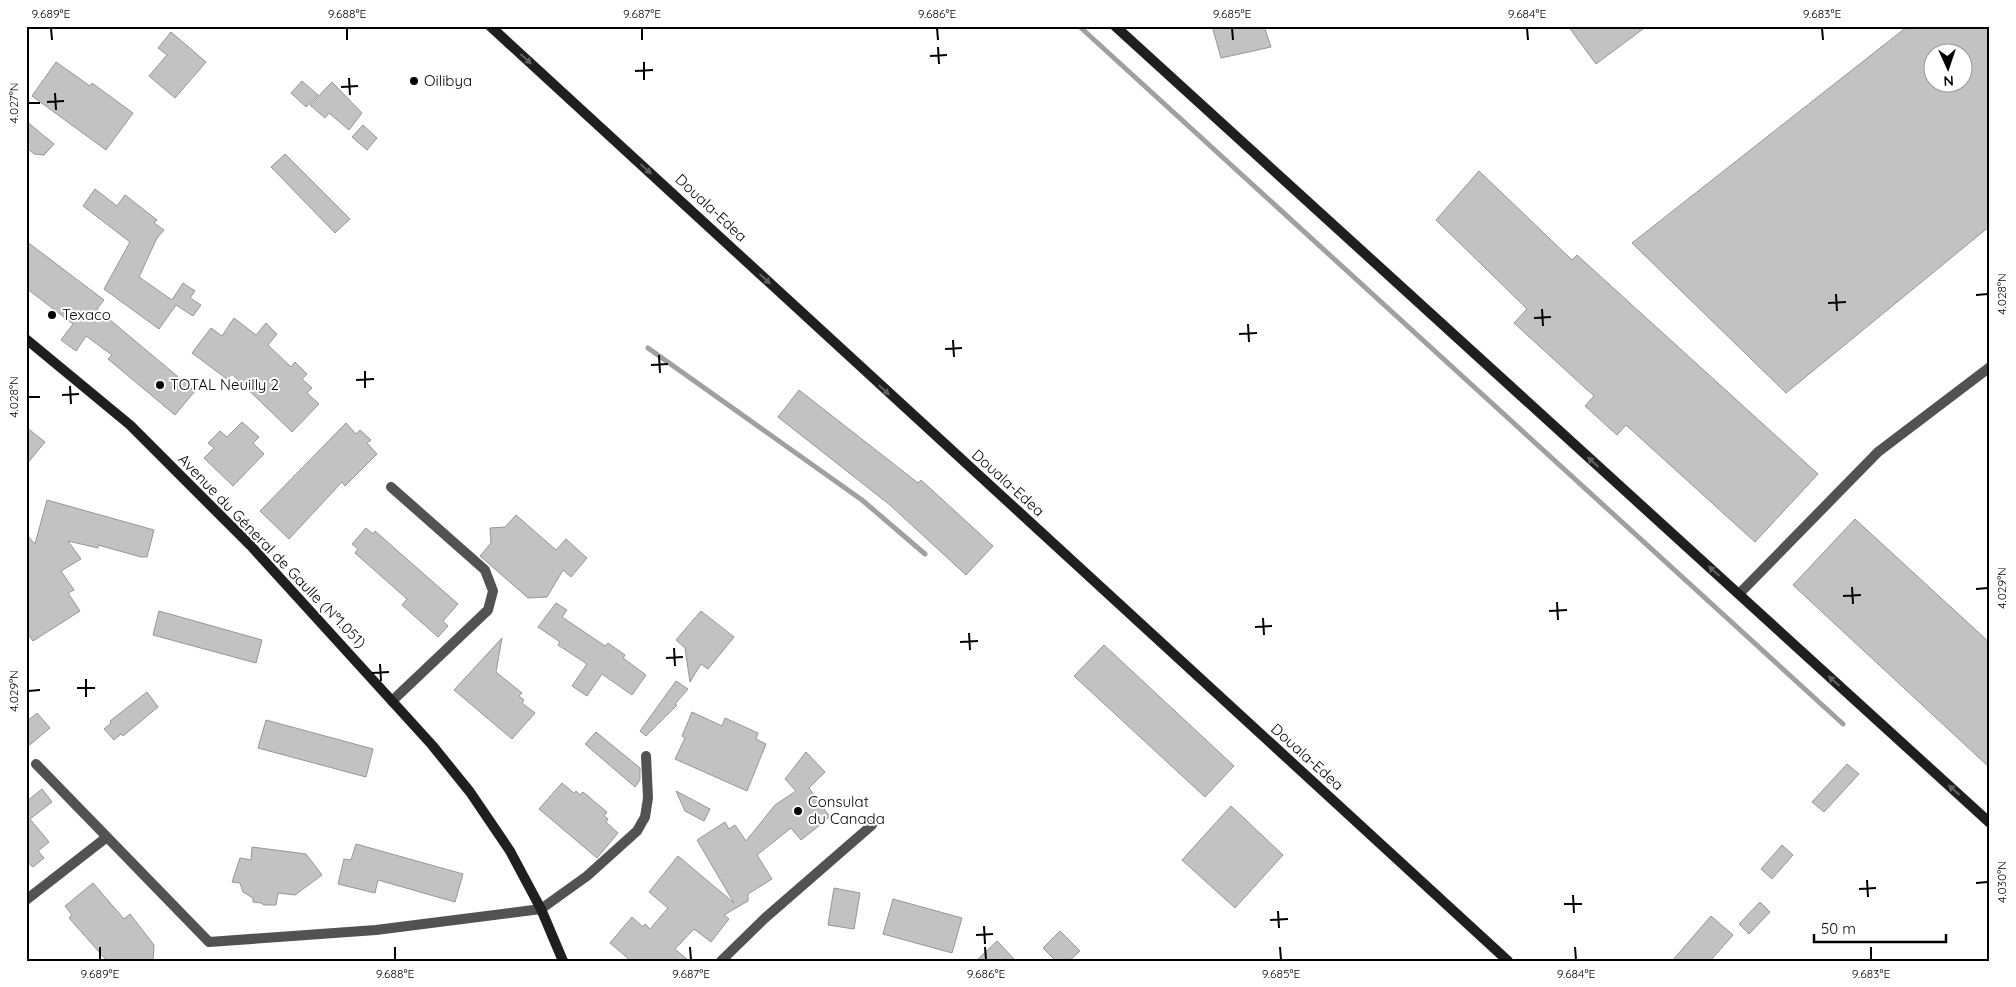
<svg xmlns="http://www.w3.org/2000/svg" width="2016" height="987" viewBox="0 0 2016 987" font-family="Quicksand,sans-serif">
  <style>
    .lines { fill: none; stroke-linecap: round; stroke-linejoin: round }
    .stream { stroke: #a0a0a0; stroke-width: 5 }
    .building { fill: #c2c2c2; stroke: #969696; fill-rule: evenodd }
    .minor { stroke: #525252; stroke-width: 10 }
    .secondary { stroke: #1f1f1f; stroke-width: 10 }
    .oneway { fill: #626262 }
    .ticks { fill: none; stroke: #000; stroke-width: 2 }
    .poi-dot { fill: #000; stroke: #fff; stroke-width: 2 }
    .labels { text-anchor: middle; stroke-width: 4; stroke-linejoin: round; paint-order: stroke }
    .poi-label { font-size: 15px; fill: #000; stroke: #fff; text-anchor: start }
    .street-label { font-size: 15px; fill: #000; stroke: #fff }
    .neatline { fill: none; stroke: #000; stroke-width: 2 }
    .ticks-label { font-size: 12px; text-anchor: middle; fill: #000 }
  </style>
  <rect width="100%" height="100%" fill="#fff"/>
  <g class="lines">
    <path class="stream" d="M 1079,26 L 1843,724
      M 648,348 L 862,500 L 925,554"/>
  </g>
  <path class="building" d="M 1212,26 L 1264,26 L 1271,47 L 1221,58 Z
    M 1568,26 L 1647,26 L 1596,64 Z
    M 1908,26 L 1990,26 L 1990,226 L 1786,393 L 1632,243 ZM 1934,52 L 1964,52 L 1964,82 L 1934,82 Z
    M 171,32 L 206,62 L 175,98 L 149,76 L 167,55 L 158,48 Z
    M 56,62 L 90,86 L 92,83 L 133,113 L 106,150 L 32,96 Z
    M 302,81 L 318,95 L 306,107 L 291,93 Z
    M 332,82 L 362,113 L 349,130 L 329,113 L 325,118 L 310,105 Z
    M 26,121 L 54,144 L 44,155 L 34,154 L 26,147 Z
    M 363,125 L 377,138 L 367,150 L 352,137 Z
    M 285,154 L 350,219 L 335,233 L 271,167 Z
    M 1479,171 L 1572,260 L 1577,255 L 1818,474 L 1755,542 L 1626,425 L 1617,435 L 1585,406 L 1594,396 L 1514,323 L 1527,309 L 1436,220 Z
    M 95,189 L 117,206 L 125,195 L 157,220 L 154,223 L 164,230 L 157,238 L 139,277 L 172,300 L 183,283 L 195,291 L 190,298 L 201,305 L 193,316 L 176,305 L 159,329 L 104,289 L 130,242 L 83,206 Z
    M 26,241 L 104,300 L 97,309 L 195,391 L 175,415 L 108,359 L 112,355 L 86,336 L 76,351 L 61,340 L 73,324 L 26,288 Z
    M 234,318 L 256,335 L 266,323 L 277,334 L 268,345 L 291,367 L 295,362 L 307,374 L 302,379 L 312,388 L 307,393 L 319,404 L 292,432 L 232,374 L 227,379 L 192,353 L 211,328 L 222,336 Z
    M 799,390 L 918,483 L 921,480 L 993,546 L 966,575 L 890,505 L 778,417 Z
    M 242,422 L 259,437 L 253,443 L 264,454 L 233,486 L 204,458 L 214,448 L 208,443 L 220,431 L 227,437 Z
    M 346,423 L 356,434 L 360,430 L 371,440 L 367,443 L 377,454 L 345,486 L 342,482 L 289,539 L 260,511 Z
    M 26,427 L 45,442 L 26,465 Z
    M 47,500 L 154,530 L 147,557 L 141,557 L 98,545 L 98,548 L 68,541 L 81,559 L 61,571 L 74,590 L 68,593 L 80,611 L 33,641 L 26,631 L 26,534 L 35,544 Z
    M 516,515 L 556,550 L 566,539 L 587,558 L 571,577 L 563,570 L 547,597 L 528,598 L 480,556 L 491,543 L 490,528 L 505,527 Z
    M 1855,519 L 1990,643 L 1990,768 L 1793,585 Z
    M 366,528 L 373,534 L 375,531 L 458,604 L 443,621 L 448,626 L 438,637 L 402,605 L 407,599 L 355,553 L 358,549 L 352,544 Z
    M 556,603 L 567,610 L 562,617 L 605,646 L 608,643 L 625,655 L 623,658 L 646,675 L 632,695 L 602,674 L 587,696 L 572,686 L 587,664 L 558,645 L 560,642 L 538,627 Z
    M 159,611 L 262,640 L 256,663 L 153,635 Z
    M 701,611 L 734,637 L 708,669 L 701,664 L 690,682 L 685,648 L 676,640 Z
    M 502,638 L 496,672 L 522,693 L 519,696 L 524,700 L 522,703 L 535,713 L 512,739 L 454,690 Z
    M 1104,645 L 1234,766 L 1205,797 L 1074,676 Z
    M 676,681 L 688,689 L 675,704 L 677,705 L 646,736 L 640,731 Z
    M 147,692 L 158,707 L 123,736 L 121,734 L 114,740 L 104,729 L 111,723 L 110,721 Z
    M 692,712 L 722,726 L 725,718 L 758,733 L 756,739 L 766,744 L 747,791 L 675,759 L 685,738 L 682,736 Z
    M 37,713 L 50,728 L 26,748 L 26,722 Z
    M 266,720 L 373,749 L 366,777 L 258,748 Z
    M 596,732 L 640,768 L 640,780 L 635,787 L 585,744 Z
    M 806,752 L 825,772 L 809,788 L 830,817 L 801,840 L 791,828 L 757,855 L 772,879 L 748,894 L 748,901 L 724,915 L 729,919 L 711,942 L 694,929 L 675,949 L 689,961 L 631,961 L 610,943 L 632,917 L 643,927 L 645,924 L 650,929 L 668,908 L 649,892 L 678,856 L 734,903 L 697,840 L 725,822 L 729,829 L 735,825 L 746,841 L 775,805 L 796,791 L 785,779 Z
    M 1847,764 L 1859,774 L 1824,812 L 1812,802 Z
    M 562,783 L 574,793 L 576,791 L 580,795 L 583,792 L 607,812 L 604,816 L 608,819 L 606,822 L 618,833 L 597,858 L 539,809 Z
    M 42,789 L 52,802 L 30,819 L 49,842 L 38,851 L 44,858 L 33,867 L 26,861 L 26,802 Z
    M 676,791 L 710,809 L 704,821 L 685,811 Z
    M 1231,806 L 1283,855 L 1235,908 L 1182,860 Z
    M 356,844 L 463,874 L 455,902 L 378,880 L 375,893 L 338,884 L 344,859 L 351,860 Z
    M 1782,845 L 1793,855 L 1772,879 L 1761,869 Z
    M 252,847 L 306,854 L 322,875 L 295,895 L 278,893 L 276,905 L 264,905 L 261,903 L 253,902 L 253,898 L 243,892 L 240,883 L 232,882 L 240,858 L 251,860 Z
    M 93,883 L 124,919 L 130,914 L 154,945 L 153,961 L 107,961 L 69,918 L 72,915 L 65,906 Z
    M 834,888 L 860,893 L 854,929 L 828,925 Z
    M 893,899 L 962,918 L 952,953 L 883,934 Z
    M 1760,902 L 1770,912 L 1749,934 L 1739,924 Z
    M 1711,916 L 1733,935 L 1710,961 L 1672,961 Z
    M 1060,931 L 1080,951 L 1069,961 L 1056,961 L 1043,948 Z
    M 997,941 L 1016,961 L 976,961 Z"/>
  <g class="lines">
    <path class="minor" d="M 391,487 L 485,570 L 493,591 L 488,610 L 392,701
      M 1739,594 L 1878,452 L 1990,367
      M 36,764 L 209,942 L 376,930 L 541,909 L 587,876 L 637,831 L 645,817 L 648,798 L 646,756
      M 26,900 L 107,837
      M 721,961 L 764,919 L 872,825"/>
    <path class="secondary" d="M 490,26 L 1508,961
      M 1115,26 L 1990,823
      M 26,339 L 130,425 L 251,546 L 432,745 L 470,792 L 510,851 L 541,909 L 563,961"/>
  </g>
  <defs><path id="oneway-solid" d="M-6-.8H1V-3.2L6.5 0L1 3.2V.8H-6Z" transform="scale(1.25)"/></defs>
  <g class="oneway">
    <use href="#oneway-solid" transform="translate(526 59) rotate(42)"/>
    <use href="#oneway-solid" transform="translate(646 169) rotate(42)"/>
    <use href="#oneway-solid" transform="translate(765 279) rotate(43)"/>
    <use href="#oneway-solid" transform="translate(884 390) rotate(43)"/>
    <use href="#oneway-solid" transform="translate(1593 462) rotate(-138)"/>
    <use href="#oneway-solid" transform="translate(1714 571) rotate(-138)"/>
    <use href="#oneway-solid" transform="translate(1834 681) rotate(-138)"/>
    <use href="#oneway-solid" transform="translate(1954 790) rotate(-138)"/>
  </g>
  <path class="ticks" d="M 51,28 L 52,40M 347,28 L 347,40M 642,28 L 642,40M 937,28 L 938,40M 1232,28 L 1233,40M 1527,28 L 1528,40M 1822,28 L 1823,40M 938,47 L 939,64M 930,56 L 947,55M 644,62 L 644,80M 635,71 L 653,70M 349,78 L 350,95M 341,87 L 358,86M 55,93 L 56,110M 47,102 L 64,101M 28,103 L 40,103M 1836,294 L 1837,311M 1976,295 L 1988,294M 1828,303 L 1846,302M 1542,309 L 1543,326M 1534,318 L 1551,317M 1248,324 L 1249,342M 1239,334 L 1257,333M 953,340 L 954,357M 945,349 L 962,348M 659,355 L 660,373M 651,365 L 668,364M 365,371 L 365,388M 356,380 L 374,379M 70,386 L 71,404M 62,395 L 79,394M 28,397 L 40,397M 1852,587 L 1853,604M 1976,589 L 1988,588M 1843,596 L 1861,595M 1557,602 L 1558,620M 1549,611 L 1567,610M 1263,618 L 1264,635M 1255,627 L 1272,626M 969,633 L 970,650M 960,642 L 978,641M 674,648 L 675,666M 666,658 L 683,657M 380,664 L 381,681M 372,673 L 389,672M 86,679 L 86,697M 77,688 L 95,688M 28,691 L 40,690M 1867,880 L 1868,897M 1976,883 L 1988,882M 1859,889 L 1876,888M 1573,895 L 1574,913M 1564,904 L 1582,904M 1278,911 L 1279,928M 1270,920 L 1288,919M 984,926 L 985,944M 976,935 L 993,934M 100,947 L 100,960M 395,947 L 395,960M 690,947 L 691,960M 985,947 L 986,960M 1280,947 L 1281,960M 1575,947 L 1576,960M 1871,947 L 1871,960"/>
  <g class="poi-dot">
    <circle cx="414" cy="81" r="5"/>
    <circle cx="52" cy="315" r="5"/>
    <circle cx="160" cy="385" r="5"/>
    <circle cx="798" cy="811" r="5"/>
  </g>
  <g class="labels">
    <g class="poi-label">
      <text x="424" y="86">Oilibya</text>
      <text x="62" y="320">Texaco</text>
      <text x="170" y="390">TOTAL Neuilly 2</text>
      <text x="808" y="807">Consulat<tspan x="808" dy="17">du Canada</tspan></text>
    </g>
    <g class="street-label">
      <text transform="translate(711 208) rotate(43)" y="5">Douala-Edea</text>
      <text transform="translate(1008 483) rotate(42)" y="5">Douala-Edea</text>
      <text transform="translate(272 551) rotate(46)" y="5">Avenue du Géneral de Gaulle (N°1.051)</text>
      <text transform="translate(1307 757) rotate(42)" y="5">Douala-Edea</text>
    </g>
  </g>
  <rect width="2016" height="987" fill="none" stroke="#ffffff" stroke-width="55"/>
  <g transform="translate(1948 68) rotate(177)"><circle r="24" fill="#ffffff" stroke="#999999"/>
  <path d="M0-4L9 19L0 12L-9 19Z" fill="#000000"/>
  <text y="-8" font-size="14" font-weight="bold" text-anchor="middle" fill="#000000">N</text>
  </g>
  <path d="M1814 934v8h132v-8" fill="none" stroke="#000000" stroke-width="2.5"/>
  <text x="1821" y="934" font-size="15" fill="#000000" stroke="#ffffff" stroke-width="4" paint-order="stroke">50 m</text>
  <rect x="28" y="28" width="1960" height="932" class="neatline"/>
  <g class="ticks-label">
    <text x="51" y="18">9.689°E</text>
    <text x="347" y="18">9.688°E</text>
    <text x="642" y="18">9.687°E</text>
    <text x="937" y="18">9.686°E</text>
    <text x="1232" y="18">9.685°E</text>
    <text x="1527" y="18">9.684°E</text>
    <text x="1822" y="18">9.683°E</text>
    <text transform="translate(14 103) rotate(-90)" y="4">4.027°N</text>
    <text transform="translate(2002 294) rotate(-90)" y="4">4.028°N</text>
    <text transform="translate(14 397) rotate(-90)" y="4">4.028°N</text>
    <text transform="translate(2002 588) rotate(-90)" y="4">4.029°N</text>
    <text transform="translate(14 691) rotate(-90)" y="4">4.029°N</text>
    <text transform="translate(2002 882) rotate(-90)" y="4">4.030°N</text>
    <text x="100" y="978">9.689°E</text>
    <text x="395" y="978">9.688°E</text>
    <text x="691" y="978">9.687°E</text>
    <text x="986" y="978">9.686°E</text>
    <text x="1281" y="978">9.685°E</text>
    <text x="1576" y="978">9.684°E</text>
    <text x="1871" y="978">9.683°E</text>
  </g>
</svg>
